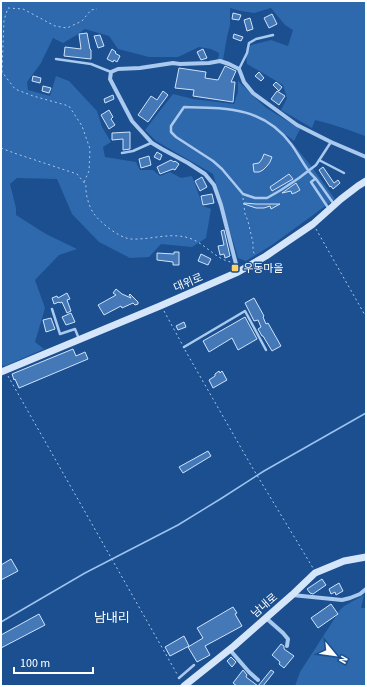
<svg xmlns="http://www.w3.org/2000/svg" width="367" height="687" viewBox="0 0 367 687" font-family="'Source Sans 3','Noto Sans KR',sans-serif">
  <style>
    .green { fill: #2e69ad }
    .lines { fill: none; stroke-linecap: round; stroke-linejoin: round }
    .stream { stroke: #9cc4f0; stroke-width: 1.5 }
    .building { fill: #4478b7; stroke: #cfe3fa }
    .path { stroke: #a9c9ee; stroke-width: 1; stroke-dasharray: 2 3; stroke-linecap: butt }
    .lane { stroke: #a9c9ee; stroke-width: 2.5 }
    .street { stroke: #a9c9ee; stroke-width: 4 }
    .secondary { stroke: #d6e6fa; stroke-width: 7 }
    .poi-dot { fill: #ffd166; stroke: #1b4f8f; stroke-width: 1.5 }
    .labels { text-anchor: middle; stroke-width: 3; stroke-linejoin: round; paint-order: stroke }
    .poi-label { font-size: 11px; fill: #fff; stroke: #1b4f8f; text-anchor: start }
    .street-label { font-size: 11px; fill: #fff; stroke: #1b4f8f }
    .quarter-label { font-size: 13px; fill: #fff; stroke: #1b4f8f }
  </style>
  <rect width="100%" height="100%" fill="#1b4f8f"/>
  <path class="green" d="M 1,1 L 366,1 L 366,138 L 365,136 C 349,130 332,124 315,120 L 312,128 L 281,110 L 287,98 L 283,85 L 247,64 L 246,55 L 251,45 L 271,40 L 288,46 L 293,30 L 285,25 L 271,8 L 254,13 L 241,11 L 230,8 L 230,25 L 227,37 L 223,60 L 218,60 L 219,53 L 211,49 L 199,47 L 178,57 L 149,57 L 118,49 L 109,36 L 85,29 L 75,36 L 63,43 L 53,38 L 41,63 L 27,82 L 28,90 L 50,96 L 56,76 L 69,81 L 97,111 L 102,127 L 111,142 L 103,147 L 105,157 L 136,162 L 140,170 L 153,170 L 160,176 L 170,172 L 181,178 L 192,176 L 203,206 L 211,209 L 206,238 L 192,247 L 161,244 L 149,257 L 130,258 L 99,242 L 72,214 L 57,179 L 17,178 L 10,184 L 16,208 L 16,215 L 46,234 L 77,249 L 59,255 L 35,280 L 45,308 L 35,342 L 44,349 L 5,366 L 1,365 Z
    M 238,81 L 265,107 L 300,129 L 294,141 L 285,134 L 311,166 L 335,199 L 272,245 L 246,261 L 238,258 L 213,174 L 156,141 L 145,130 L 173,94 L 193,99 L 234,104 L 238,92 Z
    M 364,595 L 361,608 L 366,608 L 366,686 L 295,686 L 300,672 L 340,610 L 344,606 Z"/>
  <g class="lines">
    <path class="stream" d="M 1,622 L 85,573 L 178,525 L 222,498 L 264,471 L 366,413"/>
  </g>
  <path class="building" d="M 233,13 L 241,15 L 239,20 L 232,19 Z
    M 272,14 L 277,24 L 269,28 L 264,18 Z
    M 250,18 L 253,29 L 247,31 L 244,20 Z
    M 87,33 L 90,49 L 91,50 L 91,59 L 64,56 L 65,47 L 81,49 L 79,34 Z
    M 234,34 L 243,37 L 241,41 L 233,38 Z
    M 100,35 L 104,46 L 98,48 L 94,36 Z
    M 112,49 L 116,52 L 115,53 L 120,56 L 117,62 L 114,60 L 113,62 L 107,59 Z
    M 203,49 L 207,58 L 201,60 L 197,52 Z
    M 225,66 L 236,71 L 231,82 L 235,82 L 233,102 L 193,96 L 194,90 L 175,88 L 179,68 L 206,72 L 205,78 L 218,80 Z
    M 259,72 L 264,78 L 261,81 L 255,76 Z
    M 33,76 L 41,78 L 40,83 L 32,81 Z
    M 276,82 L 282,87 L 279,91 L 273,85 Z
    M 43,86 L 51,88 L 49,93 L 42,91 Z
    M 163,91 L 168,95 L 148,122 L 138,115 L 151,96 L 157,100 Z
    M 277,91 L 285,96 L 279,105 L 271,99 Z
    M 113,95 L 114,99 L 105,103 L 104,99 Z
    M 109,110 L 113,117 L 111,119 L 115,125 L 109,129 L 101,115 Z
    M 130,132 L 130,149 L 123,150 L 123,139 L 112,140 L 112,133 Z
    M 157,152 L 162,155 L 160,160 L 154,157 Z
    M 264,154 L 272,157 L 270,162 L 267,166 L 263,170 L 259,172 L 254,172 L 253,164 L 259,163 L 262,159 Z
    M 149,156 L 151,165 L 141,168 L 139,159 Z
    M 171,160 L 174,162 L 175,161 L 179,164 L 175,170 L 173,169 L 160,174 L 157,167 Z
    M 323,167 L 334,183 L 338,180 L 340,183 L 333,189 L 331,186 L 330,187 L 319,170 Z
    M 289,174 L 293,179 L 272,191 L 270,187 Z
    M 202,177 L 207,187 L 200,191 L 195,181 Z
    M 296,183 L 300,190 L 295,193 L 294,193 L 292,194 L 291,191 L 282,193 Z
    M 212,194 L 214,203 L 203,205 L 201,196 Z
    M 244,203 L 256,204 L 280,204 L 271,209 L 270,206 L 264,208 L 256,208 L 244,204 Z
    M 224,230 L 230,256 L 225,258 L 224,254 L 220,255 L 218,246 L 224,245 L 221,231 Z
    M 174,252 L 179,252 L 179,265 L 173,265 L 173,262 L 157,260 L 157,253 L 174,254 Z
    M 201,254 L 211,259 L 208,265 L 198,261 Z
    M 116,289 L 122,294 L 131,298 L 129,295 L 130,294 L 138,302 L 138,304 L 135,305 L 133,303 L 122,308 L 121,306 L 104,315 L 98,305 L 116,295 L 113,293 Z
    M 67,293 L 70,299 L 67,300 L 71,311 L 67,313 L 62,302 L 60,303 L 59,302 L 54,304 L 52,298 L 57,296 L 58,298 Z
    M 254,298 L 264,316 L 263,317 L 266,324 L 268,323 L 281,346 L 272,351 L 263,336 L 262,336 L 258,329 L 261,327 L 258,320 L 254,321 L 245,303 Z
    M 71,313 L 75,322 L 66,325 L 62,317 Z
    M 245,317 L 257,339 L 238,350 L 232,338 L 209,352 L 203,341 Z
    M 51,318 L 55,329 L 46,332 L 43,320 Z
    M 184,322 L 186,327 L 178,330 L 176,326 Z
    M 73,349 L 76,356 L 85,352 L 88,359 L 19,388 L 15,379 L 14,380 L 12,374 Z
    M 219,371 L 220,373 L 222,371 L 227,380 L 213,388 L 209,380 L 215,376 L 215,374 Z
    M 208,451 L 211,456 L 183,473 L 179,467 Z
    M 11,559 L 18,571 L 1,580 L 1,565 Z
    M 322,579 L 326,585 L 313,594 L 310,593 L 307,589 Z
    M 339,583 L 343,591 L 336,595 L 335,592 L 331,594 L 329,589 Z
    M 331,604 L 338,614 L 318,628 L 311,618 Z
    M 233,607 L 237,613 L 235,614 L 242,626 L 205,646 L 210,655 L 197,662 L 188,647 L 203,638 L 197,628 Z
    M 39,614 L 45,625 L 1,648 L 1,635 Z
    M 184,636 L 189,646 L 170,656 L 165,647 Z
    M 281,644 L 284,646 L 284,649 L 294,656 L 284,668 L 279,664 L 280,662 L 272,655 Z
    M 231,657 L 236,662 L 232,667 L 227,661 Z
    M 243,670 L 247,675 L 246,677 L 258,686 L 237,686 L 233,683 Z
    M 271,670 L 274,672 L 263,686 L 258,686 Z"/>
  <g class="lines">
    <path class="path" d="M 1,148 L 14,153 L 77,174 L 86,185 C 85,193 89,207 94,214 C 101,223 119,238 131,239 C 151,240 170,232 189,238 C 205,243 215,259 231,262
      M 84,182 L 89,171 L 90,149 L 82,126 L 69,106 L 33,96 L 15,89 L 2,72 L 4,20 L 8,8 L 23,9 L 55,26 L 67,28 L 82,21 L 91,10 L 97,9
      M 243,198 L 245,214 L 248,221 L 253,243 L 253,251 L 255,255
      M 316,229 L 366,317
      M 164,311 L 182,344
      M 185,350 L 252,467 L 313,568
      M 8,376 L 177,674"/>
    <path class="lane" d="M 56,59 L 91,64 L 111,72
      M 239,69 L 247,53 L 249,43 L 256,39 L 273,35
      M 331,142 L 316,165 L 299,178 L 281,190 L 267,198 L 255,198 L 243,194 L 222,169 L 213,161 L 176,137 L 171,132 L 171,126 L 184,107 C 227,108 263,107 291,144 C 297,152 302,162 308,170 C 310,173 313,176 316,179 C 322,187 328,196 334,204
      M 122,153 L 133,151 L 151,143
      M 319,160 L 344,173
      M 315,179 L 311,182 L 329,209
      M 52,309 L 60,334 L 75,329 L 79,339
      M 184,347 L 245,311 L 266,350
      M 179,678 L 194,665"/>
    <path class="street" d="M 238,272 L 221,205 L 214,185 L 205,174 L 188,163 L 162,149 L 152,143 L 132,121 L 110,79 L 111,72 L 118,69 L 140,68 L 173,63 L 180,64 L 209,63 L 220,61 L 229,64 L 239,69 L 244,82 L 253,93 L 297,125 L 331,142 L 366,157
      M 292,595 L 342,600 L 350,598 L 360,594 L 366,589
      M 266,618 L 283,633 L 288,639 L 287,646
      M 230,650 L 249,672 L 258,680"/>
    <path class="secondary" d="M 1,372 L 160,306 L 238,272 L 266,256 L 313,224 L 341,199 L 358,186 L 366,181
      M 184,686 L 234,646 L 292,595 L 315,573 L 344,561 L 366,557"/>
  </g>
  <rect class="poi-dot" x="231" y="264" width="8" height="8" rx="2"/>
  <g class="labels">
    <g class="poi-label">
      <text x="243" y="272">우동마을</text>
    </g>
    <g class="street-label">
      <text transform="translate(188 282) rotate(-23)" y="4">대위로</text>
      <text transform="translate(264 605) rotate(-41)" y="4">남내로</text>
    </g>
    <g class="quarter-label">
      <text x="112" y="622">남내리</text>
    </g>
  </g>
  <rect width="367" height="687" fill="none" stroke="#ffffff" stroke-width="4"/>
  <g transform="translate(335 655) rotate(119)" stroke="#1b4f8f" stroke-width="3" paint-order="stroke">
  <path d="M0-3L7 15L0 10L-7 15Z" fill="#ffffff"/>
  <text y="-6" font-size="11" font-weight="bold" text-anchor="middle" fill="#ffffff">N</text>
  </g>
  <path d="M14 667v6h79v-6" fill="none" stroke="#ffffff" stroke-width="2"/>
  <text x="20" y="667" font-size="12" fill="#ffffff" stroke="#1b4f8f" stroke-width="3" paint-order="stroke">100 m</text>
</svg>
